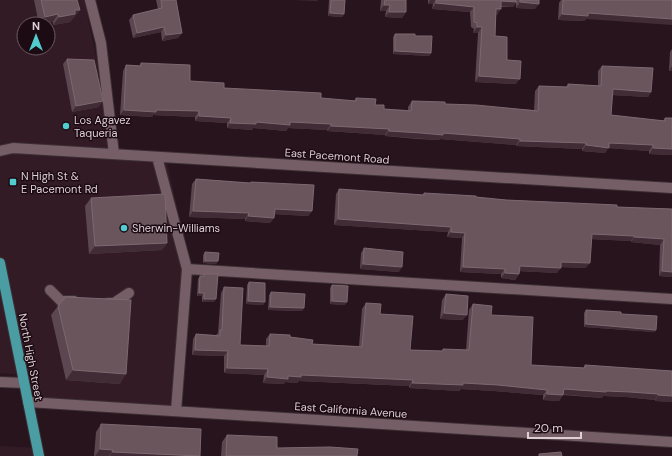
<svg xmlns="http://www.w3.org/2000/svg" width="672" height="456" viewBox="0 0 672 456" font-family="'DM Sans',sans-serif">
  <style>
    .built { fill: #331b26; fill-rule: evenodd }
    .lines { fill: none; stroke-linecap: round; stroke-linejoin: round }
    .minor-casing { stroke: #3c2f34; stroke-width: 12 }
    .major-casing { stroke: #3c2f34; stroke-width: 12 }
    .minor { stroke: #765e67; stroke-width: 10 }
    .major { stroke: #4a9da2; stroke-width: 10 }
    .wall { fill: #5c464f }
    .shaded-wall { fill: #412c35 }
    .building { fill: #6a555d; stroke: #7c6870 }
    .poi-dot { fill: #52cdcf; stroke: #1d0b13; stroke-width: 1.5 }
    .labels { text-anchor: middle; stroke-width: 3; stroke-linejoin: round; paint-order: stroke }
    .poi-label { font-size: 11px; fill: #ddcfd4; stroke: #1d0b13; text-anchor: start }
    .street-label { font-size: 11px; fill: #ddcfd4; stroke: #1d0b13 }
  </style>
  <rect width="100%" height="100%" fill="#27141c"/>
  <path class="built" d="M 0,0 L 84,0 L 116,151 L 165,154 L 190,265 L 178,410 L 29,402 L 24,375 L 0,373 ZM 24,24 L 48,24 L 48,48 L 24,48 Z
    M 0,446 L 38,448 L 39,456 L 0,456 Z"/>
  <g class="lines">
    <defs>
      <path id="minor" d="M 90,0 L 101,43 L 114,154
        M 0,151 L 13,148 L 672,188
        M 157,157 L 187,269 L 176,411
        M 187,269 L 672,299
        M 50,290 L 61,301 L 74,301
        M 108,303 L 114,303 L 129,293
        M 0,382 L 24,383
        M 28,402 L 672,442"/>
      <path id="major" d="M 0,263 L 39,456"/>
    </defs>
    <use href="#minor" class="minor-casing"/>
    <use href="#major" class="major-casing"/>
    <use href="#minor" class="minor"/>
    <use href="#major" class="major"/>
  </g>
  <path class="wall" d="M 34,0 L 77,0 L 80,10 L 74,17 L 73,18 L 70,22 L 53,25 L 53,22 L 39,24 Z
    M 156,0 L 176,0 L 182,33 L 178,38 L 162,41 L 161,32 L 133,38 L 129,20 L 133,15 L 158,9 Z
    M 329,0 L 345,0 L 344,14 L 342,17 L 328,16 Z
    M 381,0 L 406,0 L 406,12 L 402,18 L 385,17 L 386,11 L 380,11 Z
    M 428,0 L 515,0 L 516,1 L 516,0 L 539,0 L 535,9 L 516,8 L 516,3 L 513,7 L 501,7 L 497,15 L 496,15 L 495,36 L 507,60 L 516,84 L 475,82 L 478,33 L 473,33 L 474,29 L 471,27 L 470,12 L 432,9 L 433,4 L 428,4 Z
    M 561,0 L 672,0 L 586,19 L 584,21 L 558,20 L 559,3 Z
    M 395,34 L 431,53 L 429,56 L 393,54 L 393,37 Z
    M 672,49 L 672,71 L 669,71 L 670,52 Z
    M 67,59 L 99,107 L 72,112 L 63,64 Z
    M 141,63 L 190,81 L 224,88 L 321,98 L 354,101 L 356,98 L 375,105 L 384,109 L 408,110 L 408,107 L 412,101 L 445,104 L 534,110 L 535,91 L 539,86 L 566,87 L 568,84 L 598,86 L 598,71 L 602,66 L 651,92 L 648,97 L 612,95 L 611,115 L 663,121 L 665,118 L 672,118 L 672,155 L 649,154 L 649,151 L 608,148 L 605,153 L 582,151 L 582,149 L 516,146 L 516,145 L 440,139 L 439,140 L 417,139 L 385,136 L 385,135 L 327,131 L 327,130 L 288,128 L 286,131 L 253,128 L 252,130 L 227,128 L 227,123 L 195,121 L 195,117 L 153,115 L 152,117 L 120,115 L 123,71 L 126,65 L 139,66 Z
    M 196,179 L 250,183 L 251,182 L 312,211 L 308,216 L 274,214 L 274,218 L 270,223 L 245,221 L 245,219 L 189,217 L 192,184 Z
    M 339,189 L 423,195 L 424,193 L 506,200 L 617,207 L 672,209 L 672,277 L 659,276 L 660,245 L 631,242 L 631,241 L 591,239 L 586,268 L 561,267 L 557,273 L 519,271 L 519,274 L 515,280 L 501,278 L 501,274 L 460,272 L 462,238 L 447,237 L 448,232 L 334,225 L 336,194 Z
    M 91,198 L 167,243 L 162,250 L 89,254 L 85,206 Z
    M 364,248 L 399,272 L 360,269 L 361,253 Z
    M 205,252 L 218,261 L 216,264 L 203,263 L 203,255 Z
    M 204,274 L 214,302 L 202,302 L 202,296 L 197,296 L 198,279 L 200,276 L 203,276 Z
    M 249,282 L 265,302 L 263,305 L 246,304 L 247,285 Z
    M 332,285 L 345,305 L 330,304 L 330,288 Z
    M 224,287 L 240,345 L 266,346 L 266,339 L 270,334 L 290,337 L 312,344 L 359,346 L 362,309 L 366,303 L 380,314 L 410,350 L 442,351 L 443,349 L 466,350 L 469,310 L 473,304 L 491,315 L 531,365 L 583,368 L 585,365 L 672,371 L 672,402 L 655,401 L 655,400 L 626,397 L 603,396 L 602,398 L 563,395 L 559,401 L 543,400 L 543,395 L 494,391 L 461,389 L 459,391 L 409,388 L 409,386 L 299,381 L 297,383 L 285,382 L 284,384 L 263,383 L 264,375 L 224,373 L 224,356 L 192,355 L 193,339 L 196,334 L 216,335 L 218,333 L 221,293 Z
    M 271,292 L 304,308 L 302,311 L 268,310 L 269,295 Z
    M 446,294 L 463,320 L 440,319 L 442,300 Z
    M 58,306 L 120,384 L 66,380 L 51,315 Z
    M 586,310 L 621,314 L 656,330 L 654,332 L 584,327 L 584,313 Z
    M 101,424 L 200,456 L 94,456 L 96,432 Z
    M 227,435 L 277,448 L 357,456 L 221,456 L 222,442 Z"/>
  <path class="shaded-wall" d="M 292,0 L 318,0 L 317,1 Z
    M 430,0 L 436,0 L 433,4 L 428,4 Z
    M 501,1 L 517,2 L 513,7 L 497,6 Z
    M 520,2 L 539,4 L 535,9 L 516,8 Z
    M 436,3 L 474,7 L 470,12 L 432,9 Z
    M 384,5 L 390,5 L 386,11 L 380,11 Z
    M 496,9 L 501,9 L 497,15 L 492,14 Z
    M 75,10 L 80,10 L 74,17 L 73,18 L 70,22 L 53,25 L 59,17 Z
    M 389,12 L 406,12 L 402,18 L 385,17 Z
    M 330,13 L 344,14 L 342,17 L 328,16 Z
    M 588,13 L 672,19 L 672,25 L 586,19 L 584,21 L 558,20 L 562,14 Z
    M 58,14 L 53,22 L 39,24 L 45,17 Z
    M 164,27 L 161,32 L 133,38 L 137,33 Z
    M 477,27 L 482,27 L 478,33 L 473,33 Z
    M 182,33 L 178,38 L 162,41 L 166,35 Z
    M 395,51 L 431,53 L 429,56 L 393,54 Z
    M 672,66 L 672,71 L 669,71 Z
    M 479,76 L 520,79 L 516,84 L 475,82 Z
    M 613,89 L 651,92 L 648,97 L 609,95 Z
    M 103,101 L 99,107 L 72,112 L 76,106 Z
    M 124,110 L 156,110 L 199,111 L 195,117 L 153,115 L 152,117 L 120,115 Z
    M 199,116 L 231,118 L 227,123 L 195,121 Z
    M 290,122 L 331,124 L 327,130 L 288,128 L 286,131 L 253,128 L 252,130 L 227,128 L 230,123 Z
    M 331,126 L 389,129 L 385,135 L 327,131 Z
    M 389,131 L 443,133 L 520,139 L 516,145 L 440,139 L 439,140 L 385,136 Z
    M 520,141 L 586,143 L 582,149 L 516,146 Z
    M 609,143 L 653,145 L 649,151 L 608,148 L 605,153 L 582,151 L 586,145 Z
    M 653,148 L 672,149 L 672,155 L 649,154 Z
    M 275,209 L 312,211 L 308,216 L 271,214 Z
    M 193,211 L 249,213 L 245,219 L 189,217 Z
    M 248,216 L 274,218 L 270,223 L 245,221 Z
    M 338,219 L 451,227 L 448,232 L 334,225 Z
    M 451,232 L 465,233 L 462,238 L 447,237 Z
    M 592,234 L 634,236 L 631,241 L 588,239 Z
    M 634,237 L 664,239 L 660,245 L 631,242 Z
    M 167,243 L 162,250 L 89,254 L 95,246 Z
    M 205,261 L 218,261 L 216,264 L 203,263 Z
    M 561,262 L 590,263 L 586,268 L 557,267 Z
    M 363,264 L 402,267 L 399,272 L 360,269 Z
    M 520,266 L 561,268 L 557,273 L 516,271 Z
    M 463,267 L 505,269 L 501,274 L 460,272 Z
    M 662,271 L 672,272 L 672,277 L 659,276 Z
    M 505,273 L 519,274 L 515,280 L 501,278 Z
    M 199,293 L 204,293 L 202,296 L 197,296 Z
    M 204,299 L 216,299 L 214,302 L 202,302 Z
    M 248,301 L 265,302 L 263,305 L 246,304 Z
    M 332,301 L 347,302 L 345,305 L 330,304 Z
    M 270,307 L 304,308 L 302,311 L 268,310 Z
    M 444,313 L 467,315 L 463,320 L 440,319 Z
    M 586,324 L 656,330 L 654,332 L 584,327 Z
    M 195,350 L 228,351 L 224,356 L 192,355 Z
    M 227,368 L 268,369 L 264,375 L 224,373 Z
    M 73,370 L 126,374 L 120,384 L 66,380 Z
    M 301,375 L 413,380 L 409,386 L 299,381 L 297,383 L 285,382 L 284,384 L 263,383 L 267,377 Z
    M 412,383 L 463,383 L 498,385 L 547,390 L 543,395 L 494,391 L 461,389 L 459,391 L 409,388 Z
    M 564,389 L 630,392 L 658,394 L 655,400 L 626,397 L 603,396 L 602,398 L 560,394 Z
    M 547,394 L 563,395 L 559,401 L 543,400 Z
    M 658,395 L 672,396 L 672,402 L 655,401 Z
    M 100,449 L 113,450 L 109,456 L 95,456 Z
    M 112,452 L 192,456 L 110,456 Z"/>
  <path class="building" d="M 41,0 L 77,0 L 80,10 L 75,10 L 75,14 L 59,17 L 58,14 L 45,17 Z
    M 161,0 L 176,0 L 182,33 L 166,35 L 164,27 L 137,33 L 133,15 L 162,8 Z
    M 331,0 L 345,0 L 344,14 L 330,13 Z
    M 385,0 L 406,0 L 406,12 L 389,12 L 390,5 L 384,5 Z
    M 436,0 L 515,0 L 517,2 L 501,1 L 501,9 L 496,9 L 495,36 L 507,37 L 507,60 L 521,61 L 520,79 L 479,76 L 482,27 L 477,27 L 477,23 L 474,22 L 474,7 L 436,3 Z
    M 520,0 L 539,0 L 539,4 L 520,2 Z
    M 563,0 L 672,0 L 672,19 L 588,13 L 588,16 L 562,14 Z
    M 395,34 L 415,34 L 415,36 L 432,36 L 431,53 L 395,51 Z
    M 67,59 L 94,60 L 103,101 L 76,106 Z
    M 141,63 L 190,65 L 190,81 L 224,83 L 224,88 L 321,93 L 321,98 L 356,101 L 356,98 L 376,99 L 375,105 L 384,105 L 384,109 L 411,111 L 412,101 L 445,102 L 445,104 L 476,105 L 538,111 L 539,86 L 568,87 L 568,84 L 601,86 L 602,66 L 653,68 L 651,92 L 613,89 L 611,115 L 665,121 L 665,118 L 672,118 L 672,149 L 653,148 L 653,145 L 609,143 L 609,148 L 586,145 L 586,143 L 520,141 L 520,139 L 443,133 L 443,135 L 421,133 L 389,131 L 389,129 L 331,126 L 331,124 L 290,122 L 290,125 L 256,122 L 256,124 L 230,123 L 231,118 L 199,116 L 199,111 L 156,110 L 156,112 L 124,110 L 126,65 L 141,66 Z
    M 196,179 L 250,183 L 251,182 L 314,185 L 312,211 L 275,209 L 274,218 L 248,216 L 249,213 L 193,211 Z
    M 339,189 L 424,195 L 424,193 L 476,196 L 476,197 L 506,200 L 595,204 L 617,205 L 617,207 L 672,209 L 672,272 L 662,271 L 664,239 L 634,237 L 634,236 L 592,234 L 590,263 L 561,262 L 561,268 L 520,266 L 519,274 L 505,273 L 505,269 L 463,267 L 465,233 L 451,232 L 451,227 L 338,219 Z
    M 165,194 L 167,243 L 95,246 L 91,198 Z
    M 364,248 L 403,252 L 402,267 L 363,264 Z
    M 205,252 L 219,253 L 218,261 L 205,261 Z
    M 204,274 L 218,274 L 216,299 L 204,299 L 204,293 L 199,293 L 200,276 L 204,276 Z
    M 249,282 L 265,283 L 265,302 L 248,301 Z
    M 332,285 L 348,286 L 347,302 L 332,301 Z
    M 224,287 L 243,288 L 240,345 L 269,346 L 270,334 L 290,335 L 290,337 L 313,340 L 312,344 L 362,347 L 366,303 L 381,304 L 380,314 L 413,316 L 410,350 L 443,351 L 443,349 L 469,350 L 473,304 L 492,306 L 491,315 L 533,317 L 531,365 L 585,368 L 585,365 L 672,371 L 672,396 L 658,395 L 658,394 L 630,392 L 606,391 L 606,392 L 564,389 L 563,395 L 547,394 L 547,390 L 498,385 L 463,383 L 463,385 L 412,383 L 413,380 L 301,375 L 301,377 L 288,376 L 288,379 L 267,377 L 268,369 L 227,368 L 228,351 L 195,350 L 196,334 L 220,336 L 220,330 L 222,330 Z
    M 271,292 L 305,294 L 304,308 L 270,307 Z
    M 446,294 L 468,296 L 467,315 L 444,313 Z
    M 66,297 L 131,300 L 126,374 L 73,370 L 58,306 Z
    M 586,310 L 621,312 L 621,314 L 657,316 L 656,330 L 586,324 Z
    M 101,424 L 201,429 L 200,456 L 112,452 L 113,450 L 100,449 Z
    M 227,435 L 277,437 L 277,448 L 330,447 L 358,449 L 357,456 L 226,456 Z
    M 561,452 L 562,456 L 539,456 L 539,454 Z"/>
  <g class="poi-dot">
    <circle cx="66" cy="126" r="4"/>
    <rect x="9" y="178" width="8" height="8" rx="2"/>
    <circle cx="124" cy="228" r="4"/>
  </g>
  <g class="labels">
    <g class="poi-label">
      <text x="74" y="124">Los Agavez<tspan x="74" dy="13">Taqueria</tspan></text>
      <text x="21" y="180">N High St &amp;<tspan x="21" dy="13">E Pacemont Rd</tspan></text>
      <text x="132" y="232">Sherwin-Williams</text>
    </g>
    <g class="street-label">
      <text transform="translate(337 156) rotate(4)" y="4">East Pacemont Road</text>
      <text transform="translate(31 357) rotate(79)" y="4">North High Street</text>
      <text transform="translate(351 410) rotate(4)" y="4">East California Avenue</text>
    </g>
  </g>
  <g transform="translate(36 36)"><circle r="19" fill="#1d0b13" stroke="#6a5960"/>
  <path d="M0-3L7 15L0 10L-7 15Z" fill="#52cdcf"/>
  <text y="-6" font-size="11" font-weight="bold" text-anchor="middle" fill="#ddcfd4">N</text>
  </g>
  <path d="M528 432v6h53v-6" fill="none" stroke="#ddcfd4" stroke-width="2"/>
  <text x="534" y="432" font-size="12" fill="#ddcfd4" stroke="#1d0b13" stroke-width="3" paint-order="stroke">20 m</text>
</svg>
